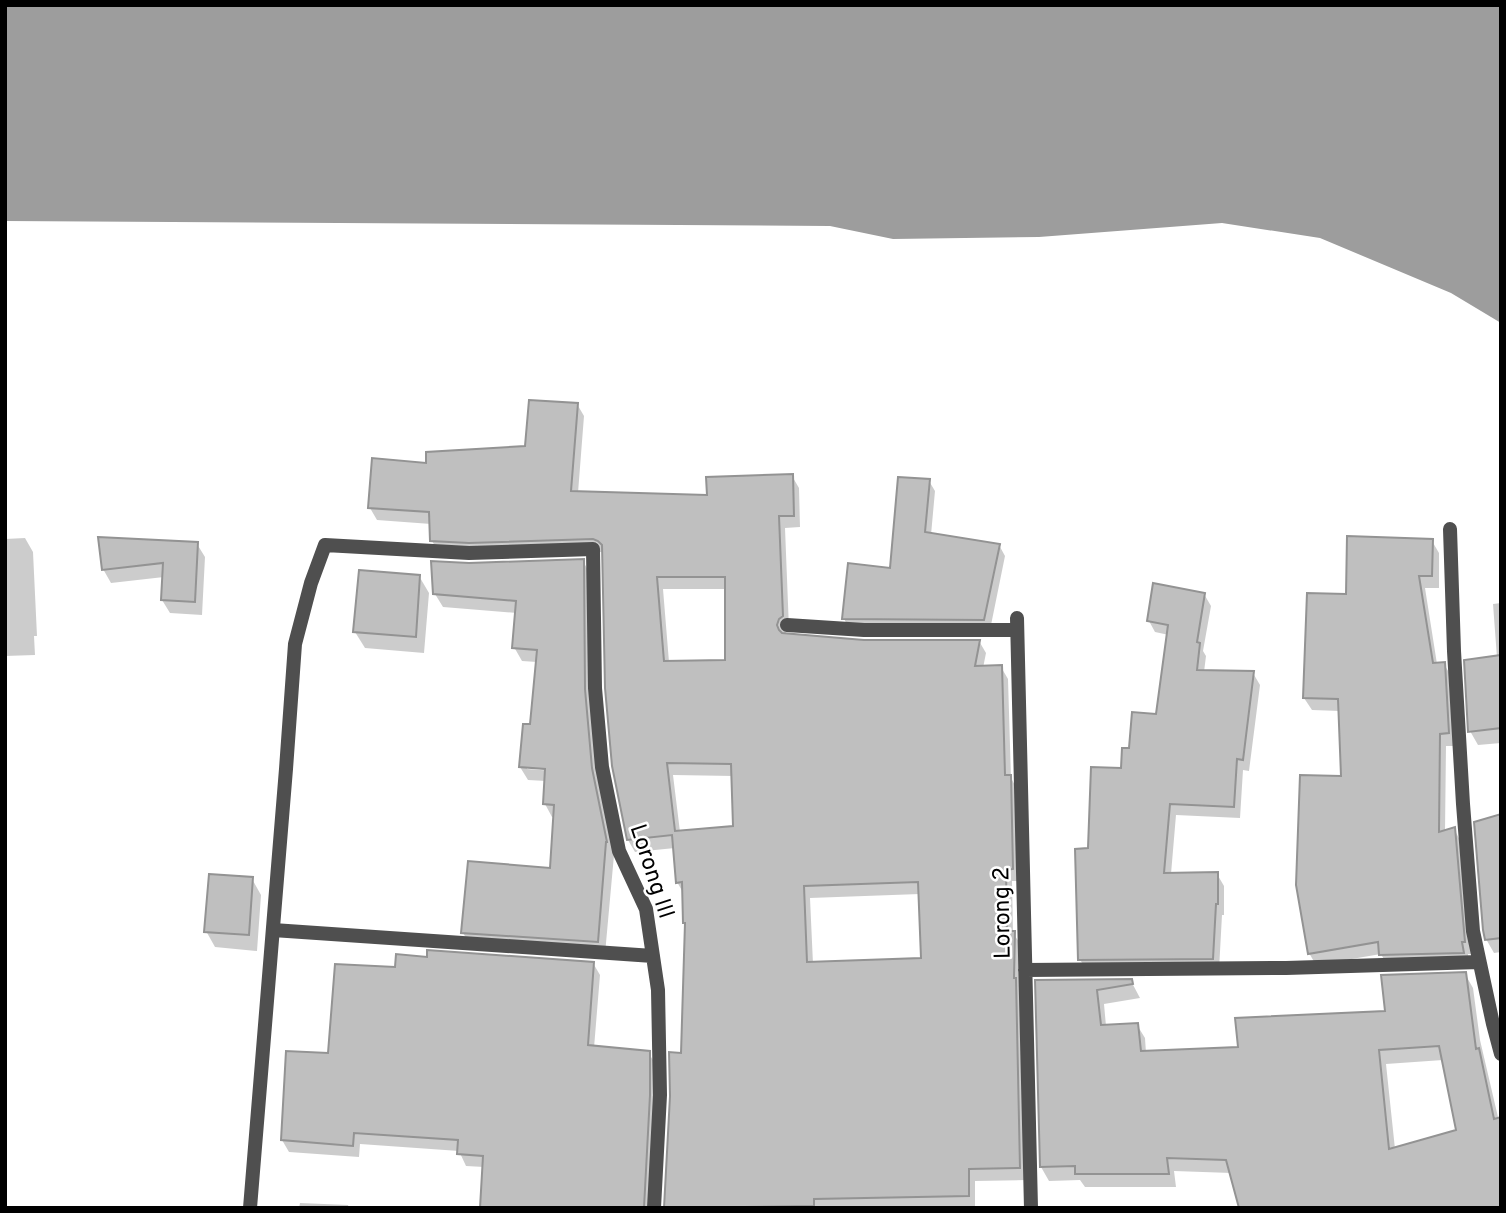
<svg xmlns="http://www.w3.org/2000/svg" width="1506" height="1213" viewBox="0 0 1506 1213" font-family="Overpass,sans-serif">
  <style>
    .water { fill: #9d9d9d }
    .shadow { fill: #0003; fill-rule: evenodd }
    .building { fill: #bfbfbf; stroke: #939393; stroke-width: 2; fill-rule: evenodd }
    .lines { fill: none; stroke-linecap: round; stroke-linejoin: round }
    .minor { stroke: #4f4f4f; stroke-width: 14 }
    .labels { text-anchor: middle; stroke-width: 5; stroke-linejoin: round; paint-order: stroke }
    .street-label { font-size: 23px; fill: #000; stroke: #fff }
  </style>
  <rect width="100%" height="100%" fill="#fff"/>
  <path class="water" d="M 5,5 L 1501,5 L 1501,323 L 1451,293 L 1320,238 L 1222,223 L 1039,237 L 893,239 L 830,226 L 5,221 Z"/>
  <path class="shadow" d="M 577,404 L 584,416 L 578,493 L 709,497 L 792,476 L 799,488 L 800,527 L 785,528 L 789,629 L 786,632 L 785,635 L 864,641 L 979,641 L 986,653 L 983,668 L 1001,667 L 1008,679 L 1011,778 L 1017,789 L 1019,881 L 1012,881 L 1013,933 L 1021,945 L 1026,1180 L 975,1181 L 975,1208 L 664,1208 L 683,1055 L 687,926 L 684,894 L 677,882 L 675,848 L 635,852 L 628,840 L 603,552 L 477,555 L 439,553 L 432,541 L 431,524 L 377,520 L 370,508 L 428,464 L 527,448 ZM 663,589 L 727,589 L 727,661 L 669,662 ZM 673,775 L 733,776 L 734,828 L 680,832 ZM 920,894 L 923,960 L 813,964 L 810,898 Z
    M 929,481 L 935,491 L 931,535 L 999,545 L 1005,556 L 990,630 L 850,629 L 844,619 L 891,570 Z
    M 25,538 L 33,552 L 37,636 L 34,636 L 35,655 L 5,656 L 5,539 Z
    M 1432,541 L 1439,553 L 1439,588 L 1425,588 L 1437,664 L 1444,664 L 1451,676 L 1455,746 L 1446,746 L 1445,832 L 1454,829 L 1461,842 L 1472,954 L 1468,954 L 1470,965 L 1388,967 L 1381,954 L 1316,965 L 1309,953 L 1343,778 L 1340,711 L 1312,710 L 1304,698 L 1347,595 Z
    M 197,544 L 205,557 L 202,615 L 170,613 L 162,600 L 164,577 L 111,583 L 103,569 Z
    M 583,561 L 590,574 L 614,855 L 605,954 L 471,946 L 463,933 L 551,869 L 555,817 L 552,817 L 545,804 L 546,781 L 528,780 L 520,767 L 531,726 L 537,662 L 522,661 L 514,647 L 517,613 L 443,607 L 435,594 L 469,564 ZM 527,766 L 554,768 L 554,771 L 527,769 Z
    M 419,576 L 429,593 L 424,653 L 365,648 L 355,632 Z
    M 1204,594 L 1211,606 L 1203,651 L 1206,656 L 1204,672 L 1253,673 L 1260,685 L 1249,771 L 1243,770 L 1240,818 L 1176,815 L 1171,874 L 1217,874 L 1224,886 L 1224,915 L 1222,915 L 1219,970 L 1086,971 L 1080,959 L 1089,850 L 1131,750 L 1158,716 L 1169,635 L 1155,632 L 1149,621 Z
    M 1501,603 L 1501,743 L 1478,745 L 1470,731 L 1497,658 L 1493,604 Z
    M 1501,816 L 1501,952 L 1494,953 L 1486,939 Z
    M 252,879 L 261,895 L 257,951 L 215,947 L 206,931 Z
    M 428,959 L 593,963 L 600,975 L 594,1048 L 648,1052 L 656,1065 L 651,1208 L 482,1208 L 484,1167 L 466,1166 L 459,1151 L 360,1144 L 359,1157 L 289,1152 L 282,1140 L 330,1055 L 396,969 Z
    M 1465,974 L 1473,988 L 1480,1040 L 1501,1130 L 1501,1208 L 1429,1208 L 1424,1188 L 1408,1208 L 1299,1208 L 1260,1174 L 1174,1171 L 1176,1187 L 1085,1187 L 1080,1180 L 1049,1181 L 1041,1167 L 1037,981 L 1131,981 L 1140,998 L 1104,1004 L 1106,1026 L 1137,1025 L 1145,1038 L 1146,1053 L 1240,1048 L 1237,1020 L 1387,1012 L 1383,976 ZM 1443,1060 L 1459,1131 L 1395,1149 L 1386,1064 Z
    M 300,1203 L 348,1205 L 349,1208 L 299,1208 Z
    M 95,1206 L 125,1207 L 125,1208 L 95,1208 Z"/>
  <path class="building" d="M 529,400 L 578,403 L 571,491 L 707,495 L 706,477 L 793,474 L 794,516 L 779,516 L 783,616 L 779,619 L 777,625 L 779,630 L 782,633 L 864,640 L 980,640 L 975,666 L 1002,665 L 1005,775 L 1011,775 L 1013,869 L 1006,870 L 1007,931 L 1015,931 L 1014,978 L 1016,978 L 1020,1168 L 969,1169 L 969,1196 L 814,1199 L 814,1206 L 664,1208 L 670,1096 L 669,1052 L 681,1053 L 685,923 L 683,923 L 682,882 L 676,883 L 672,835 L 627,840 L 612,766 L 605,688 L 602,545 L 598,541 L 593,539 L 469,543 L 430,541 L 429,512 L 368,508 L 372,458 L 426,463 L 426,452 L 525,446 ZM 657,577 L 725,577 L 725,660 L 664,661 ZM 667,763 L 731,764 L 733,826 L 675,831 ZM 918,882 L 921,958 L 807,962 L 804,886 Z
    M 898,477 L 930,479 L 925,532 L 1000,544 L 984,620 L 842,619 L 848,563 L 890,568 Z
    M 1347,536 L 1433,539 L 1432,576 L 1419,576 L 1433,663 L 1445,662 L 1449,733 L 1440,734 L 1439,832 L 1455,827 L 1465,942 L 1462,942 L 1464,953 L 1379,955 L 1378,942 L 1308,954 L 1296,885 L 1300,775 L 1341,776 L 1338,699 L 1303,698 L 1307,593 L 1346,594 Z
    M 98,537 L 198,542 L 195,602 L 161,600 L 163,563 L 102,570 Z
    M 584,559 L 585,689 L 592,768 L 607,842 L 606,842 L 598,942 L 461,933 L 468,861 L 550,868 L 554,805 L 543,804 L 545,769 L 519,767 L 523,724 L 530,724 L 537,650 L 512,648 L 516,601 L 433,594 L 431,561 L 469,563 Z
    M 359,570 L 420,575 L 416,637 L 353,632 Z
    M 1153,583 L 1205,593 L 1197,642 L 1200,643 L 1197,670 L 1254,671 L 1243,760 L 1237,759 L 1234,807 L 1170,804 L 1164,873 L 1218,872 L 1218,904 L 1216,904 L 1213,959 L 1078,960 L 1075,849 L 1088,848 L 1091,767 L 1121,768 L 1122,748 L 1129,748 L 1132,712 L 1156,714 L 1168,625 L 1147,621 Z
    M 1501,655 L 1501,728 L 1468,732 L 1464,660 Z
    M 1501,814 L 1501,938 L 1485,940 L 1483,930 L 1474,822 Z
    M 209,874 L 253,877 L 249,935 L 204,932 Z
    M 427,950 L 594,962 L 588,1045 L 650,1051 L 650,1095 L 644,1208 L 480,1208 L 483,1156 L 457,1154 L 458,1140 L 354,1133 L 353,1146 L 281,1140 L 286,1051 L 328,1053 L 335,964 L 395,967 L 396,954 L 427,957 Z
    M 1466,972 L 1476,1049 L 1479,1048 L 1494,1119 L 1501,1117 L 1501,1208 L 1239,1208 L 1226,1160 L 1167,1158 L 1169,1174 L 1075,1174 L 1075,1166 L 1040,1167 L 1035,980 L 1132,979 L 1133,984 L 1097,990 L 1101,1025 L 1138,1023 L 1141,1051 L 1238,1047 L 1235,1018 L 1385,1011 L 1381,975 ZM 1439,1046 L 1456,1130 L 1389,1149 L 1379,1050 Z"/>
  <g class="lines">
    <path class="minor" d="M 1450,529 L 1454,651 L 1463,804 L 1473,931 L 1493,1024 L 1501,1054
      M 1017,618 L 1031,1208
      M 787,625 L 864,630 L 1017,630
      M 273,930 L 653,956
      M 1025,970 L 1286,968 L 1479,962
      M 250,1208 L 286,769 L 295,644 L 311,583 L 325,545 L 469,553 L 593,549 L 595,688 L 602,767 L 619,851 L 646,909 L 658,990 L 660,1095 L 654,1208"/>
  </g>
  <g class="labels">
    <g class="street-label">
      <text transform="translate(653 871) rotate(72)" y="8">Lorong III</text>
      <text transform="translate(1001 913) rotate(-91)" y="8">Lorong 2</text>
    </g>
  </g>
  <rect width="1506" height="1213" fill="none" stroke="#000000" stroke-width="14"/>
</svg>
